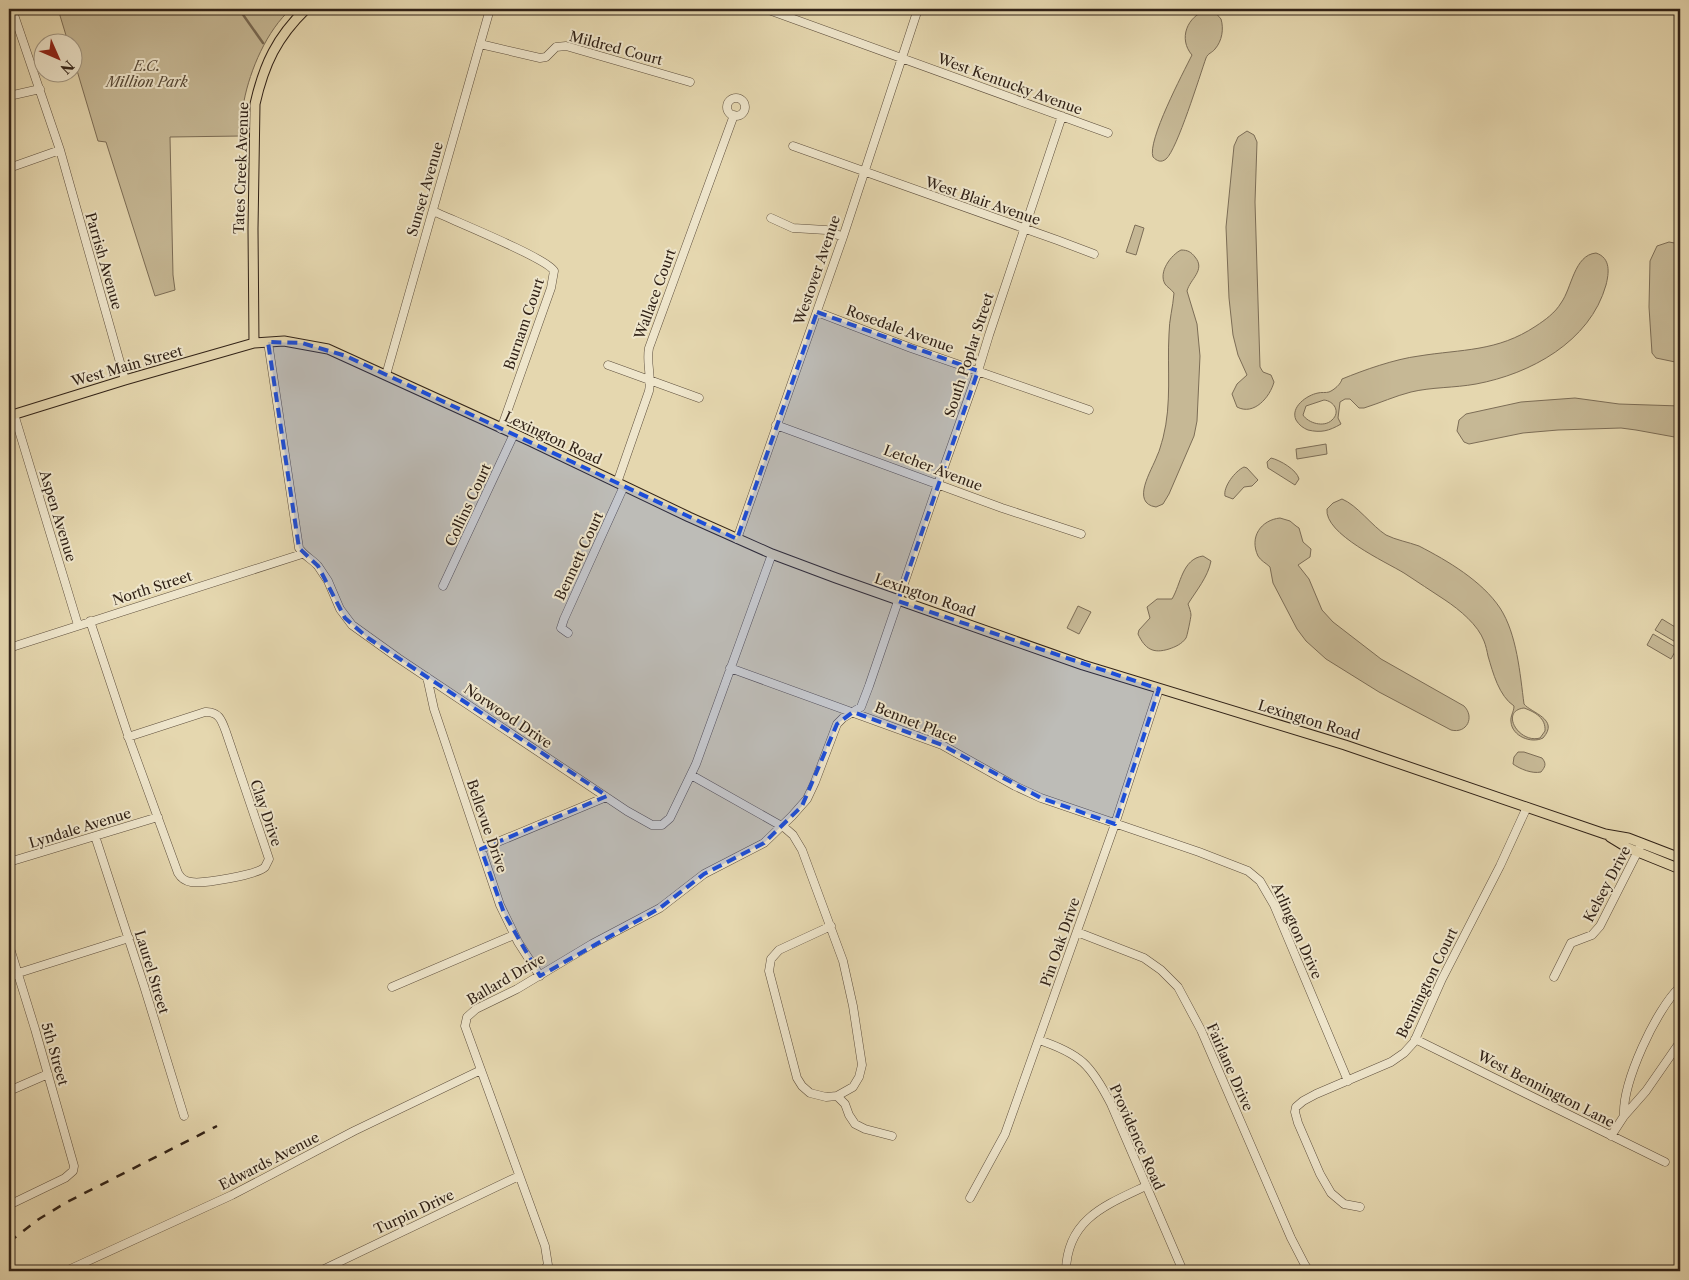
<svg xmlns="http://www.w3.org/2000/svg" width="1689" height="1280" viewBox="0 0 1689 1280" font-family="'Libre Caslon Text',serif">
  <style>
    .green { fill: #c6b895; stroke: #7c6d56; fill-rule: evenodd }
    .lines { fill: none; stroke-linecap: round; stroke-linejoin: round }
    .stream { stroke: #786953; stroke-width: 2.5 }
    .minor-casing { stroke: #5e4f3d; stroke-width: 9 }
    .major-casing { stroke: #312217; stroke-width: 11 }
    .minor { stroke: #eee5cb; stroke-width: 8 }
    .major { stroke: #e5d7af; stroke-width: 9 }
    .rail { stroke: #312217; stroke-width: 2.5; stroke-dasharray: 9 9; stroke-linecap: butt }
    .marked { fill: #1d4ed8; fill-opacity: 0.2; stroke: #1d4ed8; stroke-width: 4; stroke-dasharray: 10 6; stroke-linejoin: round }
    .labels { text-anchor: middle; stroke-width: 4; stroke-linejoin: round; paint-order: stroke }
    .street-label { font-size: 14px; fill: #312217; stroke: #eee5cb }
    .park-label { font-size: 14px; font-style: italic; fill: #564836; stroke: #eee5cb }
  </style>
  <rect width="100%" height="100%" fill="#e5d7af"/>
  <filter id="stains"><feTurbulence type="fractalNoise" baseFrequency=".004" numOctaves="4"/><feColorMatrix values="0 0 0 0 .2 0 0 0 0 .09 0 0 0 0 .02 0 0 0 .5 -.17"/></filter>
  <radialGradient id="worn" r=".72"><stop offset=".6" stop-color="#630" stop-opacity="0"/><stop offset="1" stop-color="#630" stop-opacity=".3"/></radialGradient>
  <path class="green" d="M 58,9 L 291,9 C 267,30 250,70 244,101 C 242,112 243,125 242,136 L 170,137 L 173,275 L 175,290 L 155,296 L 106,142 L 98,141 L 73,57 L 72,42 L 68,42 Z
    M 1207,10 L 1214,11 L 1221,19 C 1224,29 1222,41 1215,49 C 1212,53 1208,53 1206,58 C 1200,75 1177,150 1166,159 C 1161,163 1157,161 1153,157 C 1147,141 1183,73 1192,55 C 1178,39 1187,16 1207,10 Z
    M 1247,131 L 1254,135 L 1257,142 L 1255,202 L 1260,367 L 1263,372 L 1271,375 L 1274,382 C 1270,397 1254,416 1237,407 L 1232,394 L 1237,384 L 1247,375 L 1238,355 L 1233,335 L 1229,298 L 1226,227 L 1234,146 L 1238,137 Z
    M 1135,225 L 1144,228 L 1136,255 L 1126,252 Z
    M 1669,242 L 1680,244 L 1680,363 L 1656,358 L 1652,353 L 1649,307 L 1650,261 L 1657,246 Z
    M 1181,250 C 1188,250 1191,252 1195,257 C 1206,270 1190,279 1187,291 L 1197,324 L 1200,356 L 1197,421 L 1194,436 L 1169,494 L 1163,504 L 1156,507 C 1130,503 1152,470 1157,456 C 1160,450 1161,444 1163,438 C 1172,403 1167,369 1169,334 C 1169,320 1173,307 1174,293 C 1171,289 1167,287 1165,284 C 1158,272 1171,255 1181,250 Z
    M 1596,253 C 1611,258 1609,273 1606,285 C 1590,342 1530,374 1476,384 C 1454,388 1432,387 1411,392 C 1395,396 1380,403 1364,408 L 1359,408 L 1350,399 L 1345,399 L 1340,402 L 1338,418 L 1341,424 C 1329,431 1321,433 1308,430 C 1303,428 1299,425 1296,420 C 1290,407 1307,395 1318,393 C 1321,392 1326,393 1329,392 C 1334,390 1341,384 1342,379 C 1364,370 1395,359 1419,356 C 1462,349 1497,352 1536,326 C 1545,320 1555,313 1561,303 C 1572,288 1574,255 1596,253 ZM 1324,400 C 1334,401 1341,412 1332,420 C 1324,428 1308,423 1303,415 L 1306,406 Z
    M 1575,398 L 1619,404 L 1680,406 L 1680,438 L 1636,430 L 1621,428 L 1558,430 L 1523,433 L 1469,444 L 1464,442 L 1457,431 L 1459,420 L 1466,414 L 1521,402 Z
    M 1326,444 L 1327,454 L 1297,459 L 1296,449 Z
    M 1271,458 C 1280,460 1297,470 1299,479 L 1295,485 L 1268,468 L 1267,462 Z
    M 1244,467 L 1247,468 L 1258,480 L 1252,486 L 1244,487 L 1233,499 L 1225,496 C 1223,487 1235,471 1244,467 Z
    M 1342,499 C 1357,505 1372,526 1386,535 C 1396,540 1408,542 1419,546 C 1448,561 1482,581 1500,608 C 1517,634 1520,674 1524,704 C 1531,713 1560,719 1543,738 C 1531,744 1512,736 1511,722 C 1510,716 1514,712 1514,706 C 1499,696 1493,673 1488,656 C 1487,651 1486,646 1484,641 C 1478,625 1460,610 1445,600 C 1431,591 1418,582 1404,573 C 1386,562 1324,534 1327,509 L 1333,503 ZM 1524,708 C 1535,712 1546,718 1545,731 L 1540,738 C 1519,744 1499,711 1524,708 Z
    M 1280,518 L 1290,521 L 1296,526 L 1299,528 L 1303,542 L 1311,549 L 1310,557 L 1298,565 L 1309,579 L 1322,610 L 1333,622 L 1381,659 L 1464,706 C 1475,717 1467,734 1451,730 L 1379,692 L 1326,659 L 1306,641 L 1297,629 L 1273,583 L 1270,567 C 1266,563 1261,561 1258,556 C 1249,537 1261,520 1280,518 Z
    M 1203,556 L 1211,561 C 1208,577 1196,591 1188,604 C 1189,607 1191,612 1191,615 C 1191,617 1187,637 1186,638 C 1182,644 1175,647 1169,649 C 1153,654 1145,649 1138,634 L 1139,630 L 1150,618 L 1147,607 L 1157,599 L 1172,599 C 1181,584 1182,559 1203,556 Z
    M 1078,606 L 1091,612 L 1079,634 L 1067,628 Z
    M 1662,619 L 1680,630 L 1679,644 L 1655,630 Z
    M 1653,634 L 1677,648 L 1671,659 L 1647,645 Z
    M 1518,752 L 1524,752 L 1542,758 C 1547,764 1545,767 1541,772 C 1532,774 1520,769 1513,764 L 1514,757 Z"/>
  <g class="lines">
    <path class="stream" d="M 239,9 L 263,43"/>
    <defs>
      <path id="minor" d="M 12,9 L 60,150 L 125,380
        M 766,9 L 1108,133
        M 480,44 L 540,58 L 546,57 L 556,47 L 566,46 L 690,82
        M 9,96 L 40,89
        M727 107a9 9 0 1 1 18 0a9 9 0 1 1-18 0Z
        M 793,146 L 1057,240 L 1094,254
        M 9,168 L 60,150
        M 433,211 C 452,220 547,258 554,271 L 551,288 L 501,429
        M 771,218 L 793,228 L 826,230 L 843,237
        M 817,312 L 911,348 L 1089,410
        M 268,342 L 299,548 C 304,556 312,559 318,566 L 328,581 L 340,609 L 352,625 L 398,658 L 627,811 L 652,825 L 662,825 L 670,818 L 696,764 L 772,554
        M 608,365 L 699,398
        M 386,375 L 490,9
        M 14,414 L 78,625
        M 776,425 L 1002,508 L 1081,534
        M 617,483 L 649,391 C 652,376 646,363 649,348 L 734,115
        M 737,539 L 843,237 L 918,9
        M 443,586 L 514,434
        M 90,621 L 131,744 L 178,873 C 181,878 184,881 191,882 C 203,884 257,875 265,867 L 269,859 L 265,847 L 226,732 C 222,721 219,711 205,712 L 128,737
        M 568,633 L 561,628 L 564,619 L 624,486
        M 9,648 L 302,554
        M 730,668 L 942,745 L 1015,786 L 1041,798 L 1199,852 L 1248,871 L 1260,881 L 1274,905 L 1348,1081
        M 427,677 L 434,709 L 500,905 L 518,942 L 540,976
        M 691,775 L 785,828 L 793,835 L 802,850 L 843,961 L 853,1006 L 862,1065 L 859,1077 L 853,1087 L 837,1096 L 826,1097 L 810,1093 L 802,1086 L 797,1078 L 769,971 L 771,959 L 779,950 L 831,926
        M 95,836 L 144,986 L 184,1116
        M 481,849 L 606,797
        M 9,862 L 158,817
        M 1077,932 L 1144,958 L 1161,970 L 1178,987 L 1201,1030 L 1291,1238 L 1305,1265
        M 9,945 L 35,1029 L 74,1166 L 73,1171 L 65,1178 L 9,1205
        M 9,976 L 129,938
        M 1554,977 L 1571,943 L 1592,935 L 1600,926 L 1642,843
        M 392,987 L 514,935
        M 1415,1039 L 1665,1162
        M 1039,1040 C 1081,1054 1091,1065 1111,1104 L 1183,1271
        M 9,1091 L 48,1074
        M 837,1096 L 845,1104 L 849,1115 L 855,1124 L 865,1129 L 892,1136
        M 1624,1116 C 1622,1083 1656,1009 1680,987
        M 1611,1136 L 1624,1116 L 1646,1091 L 1680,1042
        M 970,1198 L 1005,1134 L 1115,824 L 1159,689
        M 1360,1207 L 1344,1204 L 1331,1193 L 1320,1174 L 1298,1123 L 1295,1112 L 1296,1107 L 1303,1101 L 1316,1094 L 1391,1062 L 1404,1053 L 1414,1042 L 1442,979 L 1500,866 L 1527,807
        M 66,1271 L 232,1195 L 354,1131 L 481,1070
        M 320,1271 L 519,1176
        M 543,1271 L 548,1265 L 545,1246 L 465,1026 L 467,1017 L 476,1009 L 517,989 L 592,944 L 660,908 L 704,874 L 764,843 L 792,816 L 807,799 L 815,782 L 837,724 L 843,718 L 861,707 L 869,686 L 938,484 L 978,371 L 989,335 L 1062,116
        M 1066,1271 C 1067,1219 1106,1205 1146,1186
        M 1304,1271 L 1305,1265 L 1309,1271"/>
      <path id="major" d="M 254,343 L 253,229 L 255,104 C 264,64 277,37 306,9
        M 9,416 L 125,380 L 254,343 L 284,341 L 328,349 L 530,441 L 689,517 L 772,554 L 836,578 L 1083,665 L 1345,745 L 1605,834 L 1628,838 L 1680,858
        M 1610,837 L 1628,848 L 1680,869"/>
    </defs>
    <use href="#minor" class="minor-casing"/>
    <use href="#major" class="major-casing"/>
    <use href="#minor" class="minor"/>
    <use href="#major" class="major"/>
    <path class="rail" d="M 9,1242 L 39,1219 L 67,1202 L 217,1126"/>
  </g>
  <path class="marked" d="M 817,312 L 978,371 L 898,601 L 1159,689 L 1115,824 L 1041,798 L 942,745 L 853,712 L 837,724 L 802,806 L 764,843 L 704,874 L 660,908 L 540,976 L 504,913 L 481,849 L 607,796 L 368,638 L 345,618 L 318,566 L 299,548 L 268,342 L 302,343 L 346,356 L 737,539 Z"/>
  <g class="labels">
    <g class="street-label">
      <text transform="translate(616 48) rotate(15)" y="5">Mildred Court</text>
      <text transform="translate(1010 84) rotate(20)" y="5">West Kentucky Avenue</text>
      <text transform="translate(241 168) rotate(-88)" y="5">Tates Creek Avenue</text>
      <text transform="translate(425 189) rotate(-74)" y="5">Sunset Avenue</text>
      <text transform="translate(983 201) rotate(19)" y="5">West Blair Avenue</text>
      <text transform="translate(104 261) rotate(74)" y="5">Parrish Avenue</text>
      <text transform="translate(817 270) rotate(-71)" y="5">Westover Avenue</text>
      <text transform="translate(655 294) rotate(-70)" y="5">Wallace Court</text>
      <text transform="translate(524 324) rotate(-71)" y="5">Burnam Court</text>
      <text transform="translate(900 329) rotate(20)" y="5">Rosedale Avenue</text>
      <text transform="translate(969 355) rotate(-72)" y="5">South Poplar Street</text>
      <text transform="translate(127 366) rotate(-16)" y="5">West Main Street</text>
      <text transform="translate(553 438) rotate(25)" y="5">Lexington Road</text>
      <text transform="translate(933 468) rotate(21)" y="5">Letcher Avenue</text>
      <text transform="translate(468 505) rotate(-65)" y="5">Collins Court</text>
      <text transform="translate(58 516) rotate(73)" y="5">Aspen Avenue</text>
      <text transform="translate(579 556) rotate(-65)" y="5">Bennett Court</text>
      <text transform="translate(152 588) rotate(-18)" y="5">North Street</text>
      <text transform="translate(925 595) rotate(19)" y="5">Lexington Road</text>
      <text transform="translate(508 716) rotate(34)" y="5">Norwood Drive</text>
      <text transform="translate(1309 720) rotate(17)" y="5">Lexington Road</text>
      <text transform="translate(916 723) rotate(22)" y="5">Bennet Place</text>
      <text transform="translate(266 813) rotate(71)" y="5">Clay Drive</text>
      <text transform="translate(487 826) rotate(71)" y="5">Bellevue Drive</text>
      <text transform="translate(80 828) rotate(-17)" y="5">Lyndale Avenue</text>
      <text transform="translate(1607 884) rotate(-62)" y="5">Kelsey Drive</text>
      <text transform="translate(1297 931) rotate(66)" y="5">Arlington Drive</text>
      <text transform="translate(1060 942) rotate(-71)" y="5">Pin Oak Drive</text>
      <text transform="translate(152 972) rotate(73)" y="5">Laurel Street</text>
      <text transform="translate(506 979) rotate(-30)" y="5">Ballard Drive</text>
      <text transform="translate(1427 983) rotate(-64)" y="5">Bennington Court</text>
      <text transform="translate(55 1054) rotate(74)" y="5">5th Street</text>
      <text transform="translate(1230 1067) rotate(66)" y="5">Fairlane Drive</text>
      <text transform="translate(1546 1089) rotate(27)" y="5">West Bennington Lane</text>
      <text transform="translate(1137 1137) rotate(66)" y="5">Providence Road</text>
      <text transform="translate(269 1161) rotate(-27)" y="5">Edwards Avenue</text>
      <text transform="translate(414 1212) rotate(-25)" y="5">Turpin Drive</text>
    </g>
    <g class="park-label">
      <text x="147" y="71">E.C.<tspan x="147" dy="16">Million Park</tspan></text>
    </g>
  </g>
  <rect width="1689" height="1280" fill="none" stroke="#e5d7af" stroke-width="30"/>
  <rect x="10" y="10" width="1669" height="1260" fill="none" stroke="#312217" stroke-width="2.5"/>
  <rect x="15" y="15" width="1659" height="1250" fill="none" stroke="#312217"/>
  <g transform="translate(58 58) rotate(135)"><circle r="24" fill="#eee5cb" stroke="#a29783"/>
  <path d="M0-4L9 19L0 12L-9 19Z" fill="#8f2418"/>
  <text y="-8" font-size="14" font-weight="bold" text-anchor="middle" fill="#312217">N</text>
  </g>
  <rect width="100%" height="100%" filter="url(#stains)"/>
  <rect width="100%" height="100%" fill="url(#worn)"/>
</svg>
